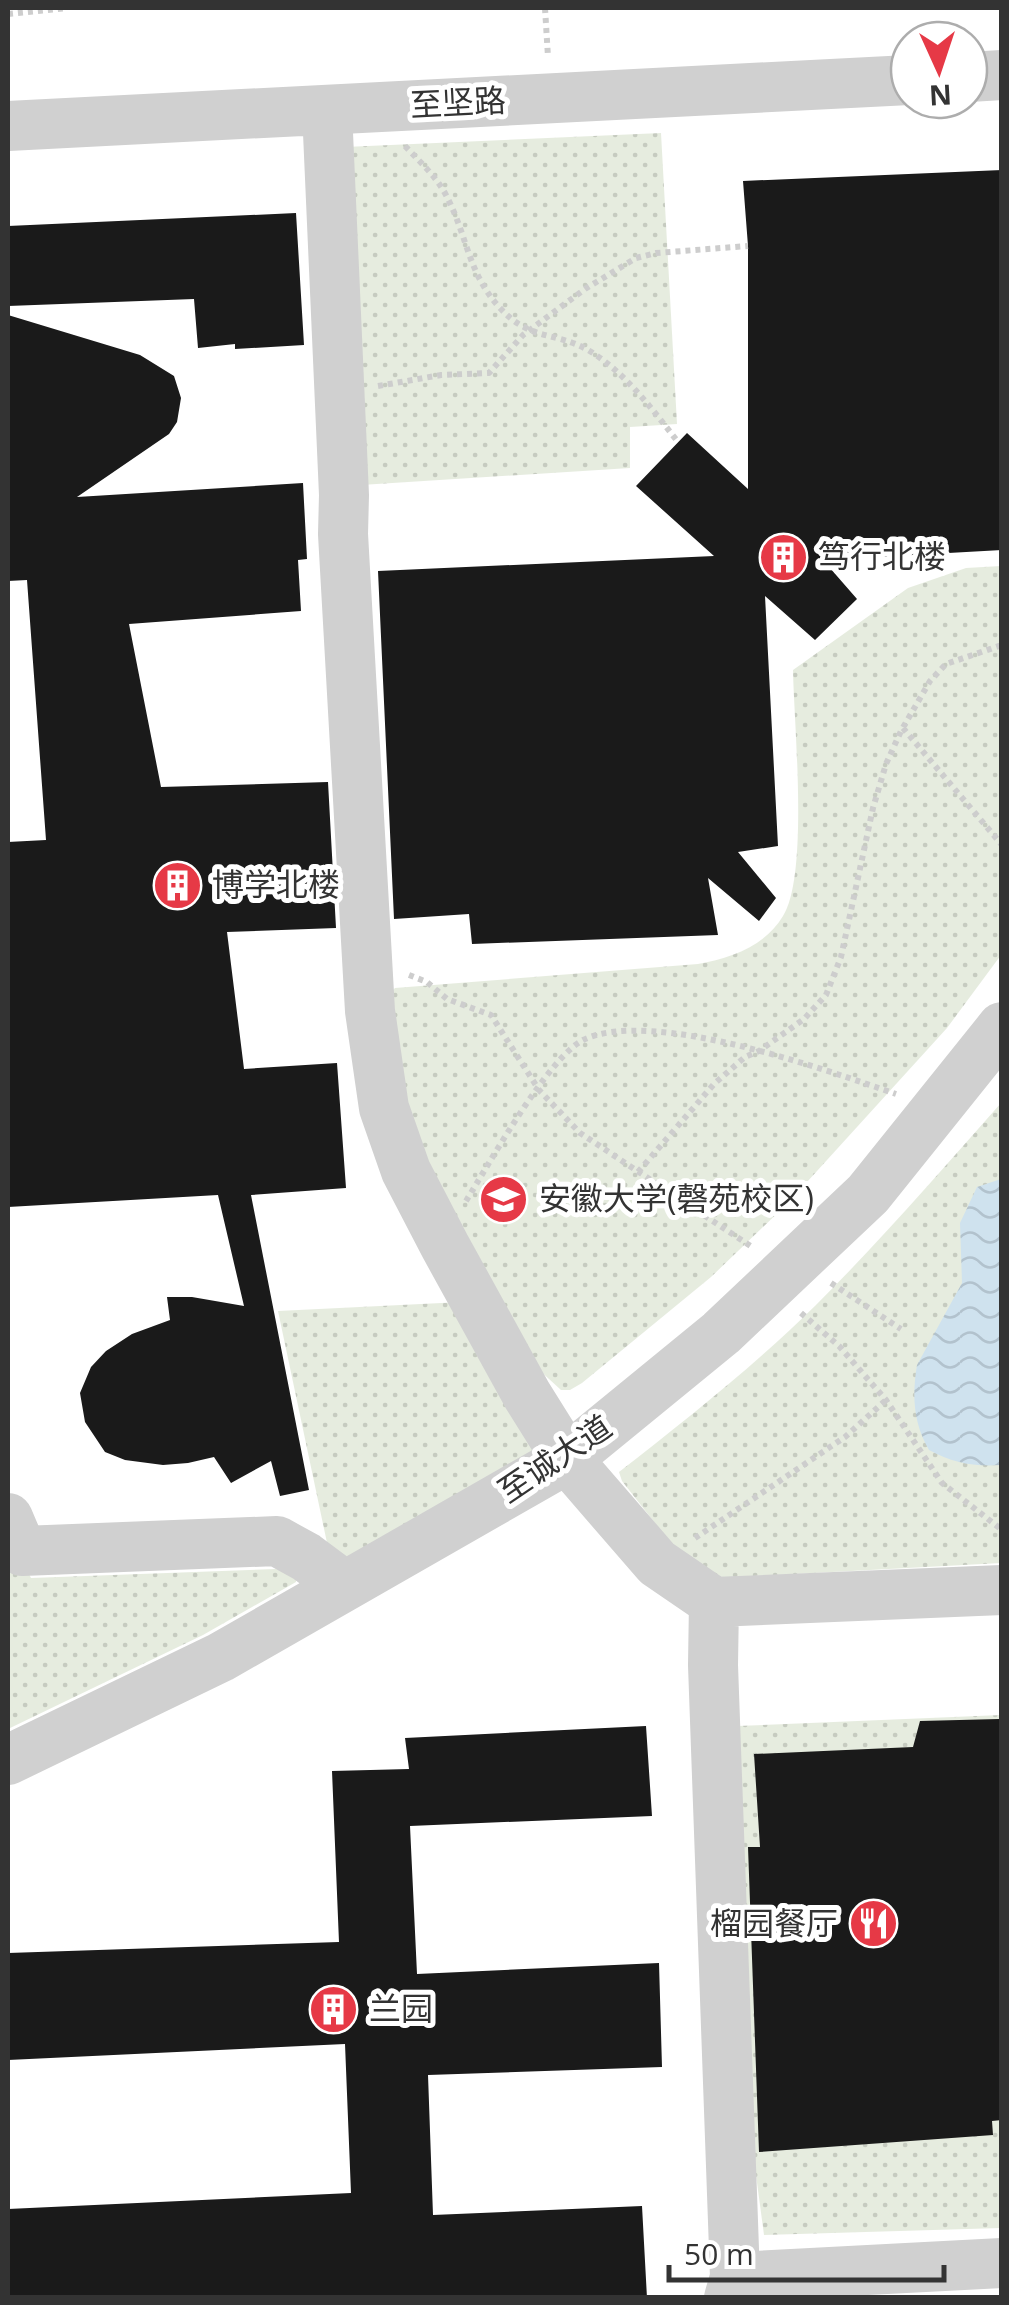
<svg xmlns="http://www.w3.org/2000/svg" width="1009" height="2305" viewBox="0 0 1009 2305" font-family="'Open Sans','Noto Sans SC',sans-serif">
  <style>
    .grass { fill: url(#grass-dots) }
    .water { fill: url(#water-waves) }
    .building { fill: #1a1a1a }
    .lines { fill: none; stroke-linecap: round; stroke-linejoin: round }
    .path { stroke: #cdcdcd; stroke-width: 6; stroke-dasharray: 5 5; stroke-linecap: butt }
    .minor { stroke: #d0d0d0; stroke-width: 50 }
    .labels { text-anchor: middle; stroke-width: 10; stroke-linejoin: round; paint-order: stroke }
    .street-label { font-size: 32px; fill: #333; stroke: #fff }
    .poi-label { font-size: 32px; fill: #333; stroke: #fff; text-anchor: start }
  </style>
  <defs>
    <pattern id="grass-dots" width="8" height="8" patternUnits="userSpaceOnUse" patternTransform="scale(2.5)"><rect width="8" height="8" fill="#e6ecdf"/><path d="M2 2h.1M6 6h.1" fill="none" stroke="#c6cbc0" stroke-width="1.8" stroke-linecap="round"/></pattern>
    <pattern id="water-waves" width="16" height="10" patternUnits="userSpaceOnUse" patternTransform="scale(2.5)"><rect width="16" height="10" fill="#cfe2ee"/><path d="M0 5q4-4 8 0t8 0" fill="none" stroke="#b2c2cd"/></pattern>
  </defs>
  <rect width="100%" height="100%" fill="#fff"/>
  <path class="grass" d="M 661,133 L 677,424 L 630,427 L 630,468 L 361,485 L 345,147 Z
    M 1001,566 L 1001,955 L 947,1028 L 787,1204 L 711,1277 L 582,1383 L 570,1390 L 561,1390 L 537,1368 L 408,1124 L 390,993 L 395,988 L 698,964 C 731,958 765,946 783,916 C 809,875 794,724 793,670 L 908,588 L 966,568 Z
    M 1001,1103 L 1001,1563 L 736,1577 L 710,1577 L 687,1564 L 622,1481 L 619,1472 C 687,1419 755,1365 816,1305 C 881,1240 941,1171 1001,1103 Z
    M 462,1302 L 543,1444 L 362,1557 L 330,1557 L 278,1311 Z
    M 8,1532 L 31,1578 L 276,1569 L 296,1575 L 296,1582 L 203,1635 L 8,1729 Z
    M 1001,1715 L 1001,2228 L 764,2235 L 749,2123 L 737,1726 Z"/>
  <path class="water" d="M 1001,1179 L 1001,1465 C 974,1467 953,1463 929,1450 C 913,1423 912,1395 917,1365 L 962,1283 L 960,1223 L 977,1187 Z"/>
  <path class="building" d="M 1002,170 L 1002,550 L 823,560 L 857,599 L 815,640 L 765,596 L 778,846 L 738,852 L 776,898 L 759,921 L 708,878 L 718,935 L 472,944 L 469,914 L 394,919 L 378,571 L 714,556 L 636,486 L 687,433 L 748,489 L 748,246 L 743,181 Z
    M 296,213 L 304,345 L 235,349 L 235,344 L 198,348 L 194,299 L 8,306 L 8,226 Z
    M 8,315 L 140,355 L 174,376 L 181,398 L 177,422 L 169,434 L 77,497 L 303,483 L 307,559 L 298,560 L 301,611 L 129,624 L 161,787 L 328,782 L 336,928 L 227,932 L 244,1069 L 337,1063 L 346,1188 L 251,1195 L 309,1490 L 280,1496 L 271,1461 L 231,1483 L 214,1457 L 188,1463 L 163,1465 L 125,1460 L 105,1452 L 85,1422 L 80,1393 L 91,1367 L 106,1351 L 132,1334 L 170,1320 L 167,1297 L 192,1297 L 244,1306 L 218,1195 L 8,1207 L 8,842 L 46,840 L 27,580 L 8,581 Z
    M 999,1719 L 1002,2120 L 992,2121 L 993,2135 L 759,2152 L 748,1847 L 760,1847 L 754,1754 L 913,1747 L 920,1721 Z
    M 646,1726 L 652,1816 L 410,1826 L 417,1974 L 659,1963 L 662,2067 L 428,2075 L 433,2215 L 642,2206 L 647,2298 L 8,2298 L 8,2209 L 351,2193 L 345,2044 L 8,2060 L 8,1953 L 339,1942 L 332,1771 L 409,1769 L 405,1738 Z"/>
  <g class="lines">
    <path class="path" d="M 545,8 L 548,57
      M 8,14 L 67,8
      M 405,146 C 421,163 438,178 448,199 C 468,239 468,273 500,308 C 530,341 554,331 588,350 C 625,372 652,409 678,442
      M 378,386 L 441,375 L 489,373 L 523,335 L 585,289 L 636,258 L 656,253 L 748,246
      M 903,728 L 1002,845
      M 409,975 L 427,982 L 447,999 L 491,1015 L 539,1090 L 580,1133 L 752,1247
      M 638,1172 L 714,1084 L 745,1057 L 759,1051 L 804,1019 L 826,995 L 841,957 L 873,808 L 886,764 L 901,731 L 930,681 L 946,664 L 1002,645
      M 466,1201 C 489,1164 548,1058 583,1040 C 651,1007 826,1070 896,1094
      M 831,1283 L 901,1329
      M 801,1313 L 839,1346 L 886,1400 L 942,1483 L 1002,1530
      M 695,1538 L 845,1437 L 886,1400"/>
    <path class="minor" d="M 969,77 L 1002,75
      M 327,110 L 344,495 L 343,534 L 370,1011 L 384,1108 L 406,1171 L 445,1246 L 527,1395 L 567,1459 L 657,1563 L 714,1602 L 1002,1590
      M 8,126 L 909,80
      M 8,1518 L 22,1551 L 277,1541 L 306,1557 L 345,1586
      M 714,1602 L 713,1665 L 735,2277 L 729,2298
      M 8,1760 L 221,1657 L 567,1459 L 721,1333 L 868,1194 L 1002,1027
      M 735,2277 L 1002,2263"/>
  </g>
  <defs>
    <symbol id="building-disc" viewBox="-11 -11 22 22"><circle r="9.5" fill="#e63946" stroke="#fff"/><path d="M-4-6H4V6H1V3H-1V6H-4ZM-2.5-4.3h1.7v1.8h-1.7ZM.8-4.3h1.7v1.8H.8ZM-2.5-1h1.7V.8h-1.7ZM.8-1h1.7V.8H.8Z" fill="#fff"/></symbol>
    <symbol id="university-disc" viewBox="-11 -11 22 22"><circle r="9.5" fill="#e63946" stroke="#fff"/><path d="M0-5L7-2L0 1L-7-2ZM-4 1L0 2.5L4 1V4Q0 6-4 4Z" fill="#fff"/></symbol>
    <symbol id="restaurant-disc" viewBox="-11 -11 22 22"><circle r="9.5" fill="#e63946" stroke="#fff"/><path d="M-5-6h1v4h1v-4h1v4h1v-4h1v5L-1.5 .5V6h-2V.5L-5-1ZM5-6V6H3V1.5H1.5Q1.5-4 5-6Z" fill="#fff"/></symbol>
  </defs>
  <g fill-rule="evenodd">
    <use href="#building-disc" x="756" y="530" width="55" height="55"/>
    <use href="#building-disc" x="150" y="858" width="55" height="55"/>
    <use href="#university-disc" x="476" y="1172" width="55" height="55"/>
    <use href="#restaurant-disc" x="846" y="1896" width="55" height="55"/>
    <use href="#building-disc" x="306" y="1982" width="55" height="55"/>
  </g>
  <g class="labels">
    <g class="street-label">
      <text transform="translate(458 103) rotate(-3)" y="11">至坚路</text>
      <text transform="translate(555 1459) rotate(-34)" y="11">至诚大道</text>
    </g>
    <g class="poi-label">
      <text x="818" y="568">笃行北楼</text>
      <text x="212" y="896">博学北楼</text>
      <text x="539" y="1210">安徽大学(磬苑校区)</text>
      <text x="838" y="1935" text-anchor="end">榴园餐厅</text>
      <text x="369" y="2020">兰园</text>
    </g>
  </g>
  <rect width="1009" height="2305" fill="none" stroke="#333333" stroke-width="20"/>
  <g transform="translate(939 70) rotate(177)"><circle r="48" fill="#ffffff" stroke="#adadad" stroke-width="2.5"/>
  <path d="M0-8L18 38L0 25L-18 38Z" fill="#e63946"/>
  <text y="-15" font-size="28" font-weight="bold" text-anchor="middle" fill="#333333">N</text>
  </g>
  <path d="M669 2265v15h275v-15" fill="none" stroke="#333333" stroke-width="5"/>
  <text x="684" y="2265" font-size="30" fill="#333333" stroke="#ffffff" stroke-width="8" paint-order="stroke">50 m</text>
</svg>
